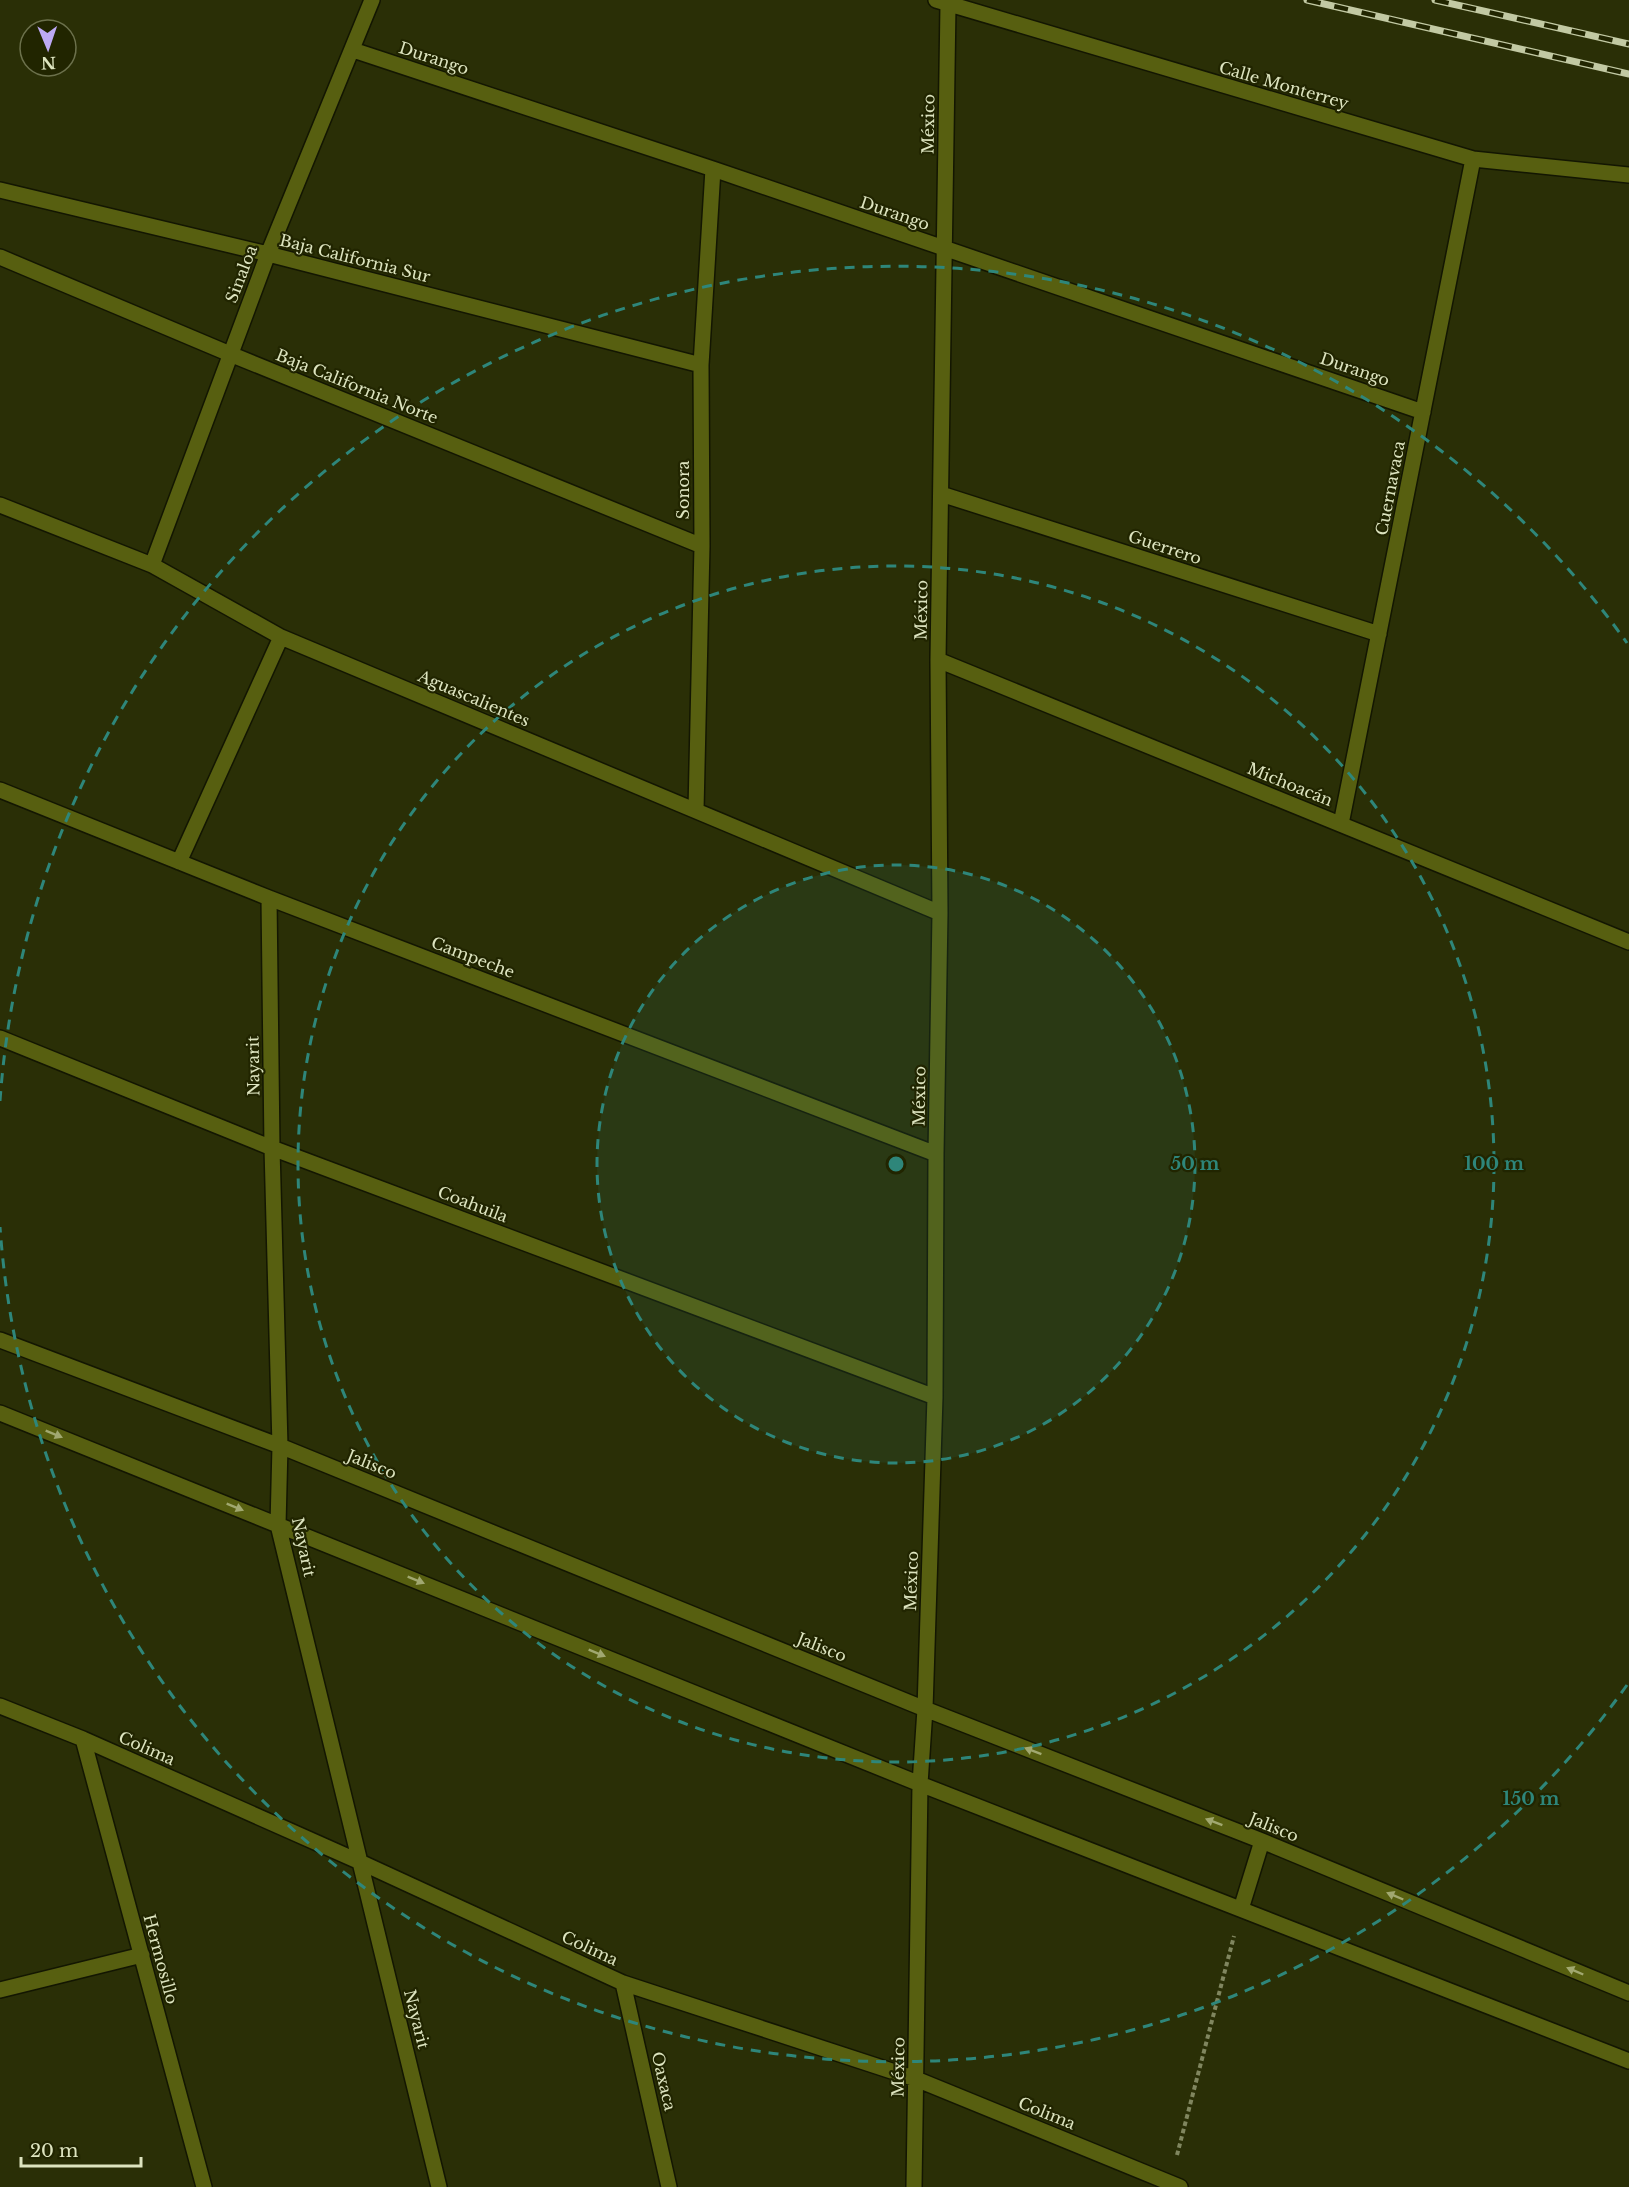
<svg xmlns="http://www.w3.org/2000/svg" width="1629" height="2187" viewBox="0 0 1629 2187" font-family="'Libre Baskerville',serif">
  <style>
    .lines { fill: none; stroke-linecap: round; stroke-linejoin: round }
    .minor-casing { stroke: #131602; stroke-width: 18 }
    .path { stroke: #80865f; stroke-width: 4; stroke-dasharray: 4.5 3; stroke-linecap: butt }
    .minor { stroke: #575f10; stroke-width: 15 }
    .rail-casing { stroke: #c2c9a3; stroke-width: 7 }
    .rail { stroke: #212500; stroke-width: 4.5; stroke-dasharray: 14; stroke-linecap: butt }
    .oneway { fill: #a1a870 }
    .ring { fill: none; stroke: #2e867a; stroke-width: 3; stroke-dasharray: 10 8 }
    .labels { text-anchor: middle; stroke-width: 4.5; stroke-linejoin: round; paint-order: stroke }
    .street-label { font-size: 16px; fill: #dde4bf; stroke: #212500 }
    .centre { fill: #2e867a; stroke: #212500; stroke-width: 3 }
    .ring-label { font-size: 18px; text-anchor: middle; font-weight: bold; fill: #2e867a; stroke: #212500; stroke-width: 4.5; stroke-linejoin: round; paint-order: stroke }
  </style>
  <rect width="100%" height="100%" fill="#2a2f06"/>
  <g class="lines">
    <defs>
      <path id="minor" d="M 936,0 L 1473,159 L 1629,175
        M 353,50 L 713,169 L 1423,412
        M 0,190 L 268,254 L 701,365
        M 0,257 L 230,354 L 702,546
        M 941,494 L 1379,634
        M 0,505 L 152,565 L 281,637 L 940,913
        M 152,565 L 268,254 L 372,0
        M 938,660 L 1629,942
        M 0,790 L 269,898 L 936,1154
        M 696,810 L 702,546 L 701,365 L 713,169
        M 1341,824 L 1473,159
        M 179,862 L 281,637
        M 269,898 L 272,1148 L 280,1446 L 278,1525 L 439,2187
        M 0,1038 L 272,1148 L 935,1397
        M 0,1340 L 280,1446 L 925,1709 L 1262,1841 L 1629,1993
        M 0,1413 L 920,1784 L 1629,2061
        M 0,1706 L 83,1739 L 360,1862 L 623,1983 L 916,2079 L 1180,2187
        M 83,1739 L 204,2187
        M 1241,1909 L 1262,1841
        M 623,1983 L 669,2187
        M 0,1990 L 142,1955
        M 914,2187 L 920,1784 L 925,1709 L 935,1397 L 936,1154 L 940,913 L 938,660 L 948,5"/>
    </defs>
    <use href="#minor" class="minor-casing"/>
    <path class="path" d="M 1177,2155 L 1234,1936"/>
    <use href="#minor" class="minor"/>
    <defs>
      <path id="rail" d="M 1307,0 L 1629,74
        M 1435,0 L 1629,44"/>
    </defs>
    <use href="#rail" class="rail-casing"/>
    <use href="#rail" class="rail"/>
  </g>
  <defs><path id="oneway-solid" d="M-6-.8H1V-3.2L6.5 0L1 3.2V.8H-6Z" transform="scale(1.5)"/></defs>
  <g class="oneway">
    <use href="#oneway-solid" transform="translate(54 1434) rotate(22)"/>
    <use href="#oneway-solid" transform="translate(235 1507) rotate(22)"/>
    <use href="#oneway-solid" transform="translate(416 1580) rotate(22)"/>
    <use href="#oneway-solid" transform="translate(597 1653) rotate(22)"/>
    <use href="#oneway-solid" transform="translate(1033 1751) rotate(-159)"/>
    <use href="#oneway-solid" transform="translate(1214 1822) rotate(-159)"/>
    <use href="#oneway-solid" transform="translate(1395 1896) rotate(-157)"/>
    <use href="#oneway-solid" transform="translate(1575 1971) rotate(-157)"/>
  </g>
  <circle cx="896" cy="1164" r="299" fill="#2e867a" fill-opacity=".12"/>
  <g class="ring">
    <circle cx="896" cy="1164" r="299"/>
    <circle cx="896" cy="1164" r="598"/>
    <path d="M1627 1685A898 898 0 0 1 0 1227M0 1101A898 898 0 0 1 1627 643"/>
  </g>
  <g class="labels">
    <g class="street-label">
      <text transform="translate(434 58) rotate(18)" y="6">Durango</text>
      <text transform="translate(1284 85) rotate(16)" y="6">Calle Monterrey</text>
      <text transform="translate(928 124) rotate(-89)" y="6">México</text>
      <text transform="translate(895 213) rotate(19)" y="6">Durango</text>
      <text transform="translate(355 258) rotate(14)" y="6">Baja California Sur</text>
      <text transform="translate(241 274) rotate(-69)" y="6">Sinaloa</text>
      <text transform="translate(1355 369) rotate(19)" y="6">Durango</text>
      <text transform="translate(357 386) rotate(22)" y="6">Baja California Norte</text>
      <text transform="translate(1390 488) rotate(-79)" y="6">Cuernavaca</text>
      <text transform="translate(683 490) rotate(-90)" y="6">Sonora</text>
      <text transform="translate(1165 547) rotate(18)" y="6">Guerrero</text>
      <text transform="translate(921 610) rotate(-89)" y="6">México</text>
      <text transform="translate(474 698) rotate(23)" y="6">Aguascalientes</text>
      <text transform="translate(1290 784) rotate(22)" y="6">Michoacán</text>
      <text transform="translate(473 957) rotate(21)" y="6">Campeche</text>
      <text transform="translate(253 1066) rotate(-91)" y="6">Nayarit</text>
      <text transform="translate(919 1096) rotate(-89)" y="6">México</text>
      <text transform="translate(473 1204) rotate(21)" y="6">Coahuila</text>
      <text transform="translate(372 1464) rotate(22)" y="6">Jalisco</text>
      <text transform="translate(304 1547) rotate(78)" y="6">Nayarit</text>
      <text transform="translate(911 1581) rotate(-88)" y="6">México</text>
      <text transform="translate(822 1647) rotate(22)" y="6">Jalisco</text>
      <text transform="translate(147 1748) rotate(24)" y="6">Colima</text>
      <text transform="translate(1274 1827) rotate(22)" y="6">Jalisco</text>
      <text transform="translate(590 1948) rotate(25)" y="6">Colima</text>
      <text transform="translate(161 1959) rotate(75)" y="6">Hermosillo</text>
      <text transform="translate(417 2019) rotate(76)" y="6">Nayarit</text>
      <text transform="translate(898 2067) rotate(-89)" y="6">México</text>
      <text transform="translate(664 2081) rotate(77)" y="6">Oaxaca</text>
      <text transform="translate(1047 2113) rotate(22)" y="6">Colima</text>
    </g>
  </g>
  <circle cx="896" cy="1164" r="9" class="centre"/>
  <g class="ring-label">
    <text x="1195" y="1170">50 m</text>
    <text x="1494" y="1170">100 m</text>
    <text x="1531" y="1805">150 m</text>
  </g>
  <g transform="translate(48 48) rotate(178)"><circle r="28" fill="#212500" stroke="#6c714c" stroke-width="1.5"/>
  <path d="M0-4.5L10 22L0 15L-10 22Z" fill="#bda9f5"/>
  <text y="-9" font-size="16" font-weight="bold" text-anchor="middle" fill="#dde4bf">N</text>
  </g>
  <path d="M21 2157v9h120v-9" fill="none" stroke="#dde4bf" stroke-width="3"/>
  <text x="30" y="2157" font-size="18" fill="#dde4bf" stroke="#212500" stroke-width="4.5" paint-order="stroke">20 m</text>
</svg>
